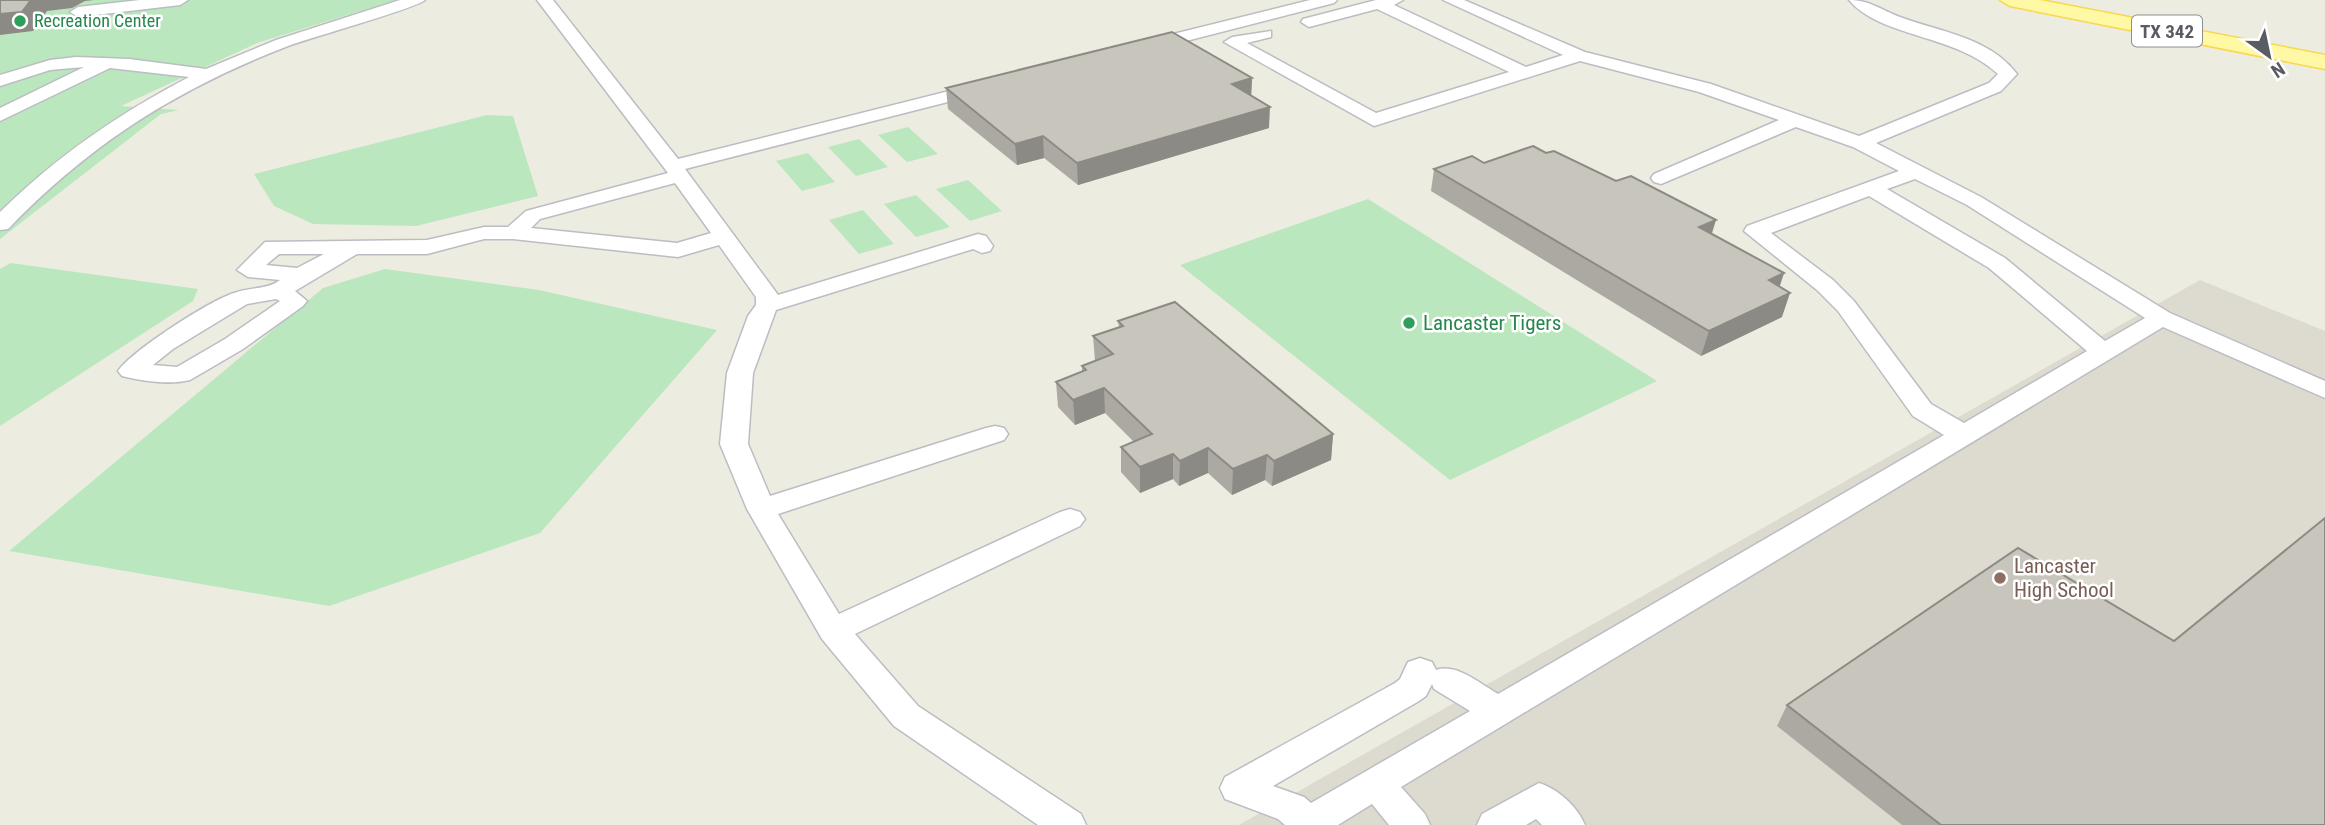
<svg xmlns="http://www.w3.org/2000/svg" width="2325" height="825" viewBox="0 0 2325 825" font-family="'Roboto Condensed',sans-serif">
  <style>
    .education { fill: #dddbcf }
    .green { fill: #bbe7be }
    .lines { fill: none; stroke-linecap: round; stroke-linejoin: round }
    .minor-casing { stroke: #bbbdc3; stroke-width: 3 }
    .major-casing { stroke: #fad74d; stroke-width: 3 }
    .minor { fill: #fff; fill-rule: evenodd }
    .major { fill: #fff8a4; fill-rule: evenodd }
    .wall { fill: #aca9a3 }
    .shaded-wall { fill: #8c8a84 }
    .building { fill: #c8c5bd; stroke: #8c8a84; stroke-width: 2 }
    .leisure-dot { fill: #2e9e5b; stroke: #fff; stroke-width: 2.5 }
    .education-dot { fill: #8d6e63; stroke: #fff; stroke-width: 2.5 }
    .labels { text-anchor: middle; stroke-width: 5; stroke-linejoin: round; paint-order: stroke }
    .far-leisure-label { font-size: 18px; fill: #27864d; stroke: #fff; text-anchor: start }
    .shield { fill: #fff; stroke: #8b8e92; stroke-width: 2 }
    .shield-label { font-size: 19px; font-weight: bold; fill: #595d63 }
    .leisure-label { font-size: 21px; fill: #27864d; stroke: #fff; text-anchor: start }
    .education-label { font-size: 21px; fill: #785e54; stroke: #fff; text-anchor: start }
  </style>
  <rect width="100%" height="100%" fill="#edece0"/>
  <path class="education" d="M 2200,280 L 2325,331 L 2325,825 L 1239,825 Z"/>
  <path class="green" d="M 0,0 L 396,0 L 257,43 L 121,106 L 179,110 L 161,114 L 0,239 Z
    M 487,115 L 513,116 L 538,196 L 416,226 L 313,224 L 274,206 L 254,174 Z
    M 908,127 L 938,154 L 907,162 L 878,135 Z
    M 859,139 L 888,167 L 856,176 L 828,147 Z
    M 808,153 L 835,182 L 802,191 L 776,161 Z
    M 968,180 L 1002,211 L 970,221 L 936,189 Z
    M 916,195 L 950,227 L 916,237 L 884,204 Z
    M 1368,199 L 1657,381 L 1450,480 L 1180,265 Z
    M 863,210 L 894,244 L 859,254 L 829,220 Z
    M 11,263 L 198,289 L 193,301 L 0,426 L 0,269 Z
    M 385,269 L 539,290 L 717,330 L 540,533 L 329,606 L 9,551 L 323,288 Z"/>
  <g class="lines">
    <defs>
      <path id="minor" d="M 140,0 L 188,0 L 180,5 L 78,17 L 70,12 L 78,7 Z
        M 400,0 L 425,0 C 417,8 309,38 288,46 C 177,89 91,143 8,229 L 0,230 L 0,212 C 57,156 118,114 189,77 L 110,68 L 0,121 L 0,108 L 84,67 L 50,70 L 0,86 L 0,75 L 50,60 L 76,57 L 129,59 L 206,69 L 276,40 Z
        M 537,0 L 553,0 L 678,159 L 981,83 L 990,88 L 987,92 L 685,169 L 778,295 L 978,234 L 986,236 L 993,246 L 990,251 L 982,253 L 973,249 L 776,310 L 753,373 L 748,444 L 770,496 L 986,428 L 995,426 L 1004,428 L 1008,434 L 1004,440 L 778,514 L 839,614 L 1060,512 L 1070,509 L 1080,512 L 1085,519 L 1080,526 L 855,634 L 918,706 L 1081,814 L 1086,825 L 1038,825 L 894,726 L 822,639 L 747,509 L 720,444 L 727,373 L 748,316 L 756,305 L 756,297 L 719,245 L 678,257 L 513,239 L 484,239 L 427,254 L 357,254 L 295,291 L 307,301 L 303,306 L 243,349 L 190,380 C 170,385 142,381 122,376 L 118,371 C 133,350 209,301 234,293 C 250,287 267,290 280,280 L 248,277 L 237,270 L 265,242 L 427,240 L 484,227 L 508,227 L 526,211 L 668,173 ZM 675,183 L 711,233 L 677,243 L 531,228 L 540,219 ZM 279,254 L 324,254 L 297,268 L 266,265 ZM 276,299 L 280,301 L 225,339 L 177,367 L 153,365 L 173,349 L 247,304 Z
        M 1310,0 L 1337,0 L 1334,3 L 1147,51 L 1139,46 L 1141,42 Z
        M 1376,0 L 1403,0 L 1394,5 L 1526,67 L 1563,55 L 1443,0 L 1464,0 L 1585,52 L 1711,84 L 1859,136 L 1989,83 L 1998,74 C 1956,34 1881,38 1849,0 C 1870,0 1881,10 1900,17 C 1940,32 1989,37 2017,74 L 2001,91 L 1876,143 L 1981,197 L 2170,313 L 2325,381 L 2325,398 L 2163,327 L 1401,787 L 1425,814 L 1430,825 L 1389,825 L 1372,804 L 1338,825 L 1285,825 L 1278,819 L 1225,799 L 1220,788 L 1225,777 L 1395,683 L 1400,679 L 1408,662 L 1420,658 L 1432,662 L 1436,670 C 1457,663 1480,684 1498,694 L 1944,435 L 1913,416 L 1838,311 L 1817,290 L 1744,231 L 1747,226 L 1899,171 L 1853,147 L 1796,127 L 1661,184 L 1654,182 L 1651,178 L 1654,174 L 1779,120 L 1699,92 L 1580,61 L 1374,126 L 1224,42 L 1232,37 L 1271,31 L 1271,37 L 1247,43 L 1376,113 L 1509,72 L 1377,9 L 1309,27 L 1301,22 L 1303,19 ZM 1915,179 L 1967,205 L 2145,318 L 2105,341 L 2005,258 L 1887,189 ZM 1869,196 L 1989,268 L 2087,351 L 1964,423 L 1931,404 L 1854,301 L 1833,280 L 1771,233 ZM 1432,684 L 1434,689 L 1470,711 L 1311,803 L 1304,797 L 1273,786 L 1419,701 L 1426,696 Z
        M 1539,783 C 1558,789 1577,806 1585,825 L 1542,825 L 1536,819 L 1526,825 L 1477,825 L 1482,814 Z"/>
      <path id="major" d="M 2000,0 L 2040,0 L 2325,55 L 2325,69 L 2010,6 Z"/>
    </defs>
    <use href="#minor" class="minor-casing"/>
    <use href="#major" class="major-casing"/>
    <use href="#minor" class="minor"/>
    <use href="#major" class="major"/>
  </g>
  <path class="wall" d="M 1252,78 L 1251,96 L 1269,128 L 1078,185 L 1044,158 L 1017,165 L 948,109 L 946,88 Z
    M 1484,163 L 1712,234 L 1784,273 L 1780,286 L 1782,317 L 1701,356 L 1431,191 L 1434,169 Z
    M 1118,321 L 1333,434 L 1331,460 L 1272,486 L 1265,480 L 1232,495 L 1208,473 L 1179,486 L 1173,479 L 1140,493 L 1121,472 L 1121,447 L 1134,442 L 1105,413 L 1075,425 L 1058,407 L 1056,382 L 1082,372 L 1082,366 L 1095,361 L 1093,336 L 1119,327 Z
    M 1787,705 L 2325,825 L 1902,825 L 1777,726 Z"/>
  <path class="shaded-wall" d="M 31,0 L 94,0 L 85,1 L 72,8 L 47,11 L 33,31 L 0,35 L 0,14 Z
    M 1252,78 L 1251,99 L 1232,84 Z
    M 1270,107 L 1269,128 L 1078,185 L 1077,163 Z
    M 1043,136 L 1044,158 L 1017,165 L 1015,144 Z
    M 1716,220 L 1709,243 L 1699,227 Z
    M 1784,273 L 1776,296 L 1769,280 Z
    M 1790,293 L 1782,317 L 1701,356 L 1709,331 Z
    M 1104,388 L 1105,413 L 1075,425 L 1073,400 Z
    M 1333,434 L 1331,460 L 1272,486 L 1274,461 Z
    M 1208,448 L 1208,473 L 1179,486 L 1180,461 Z
    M 1173,454 L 1173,479 L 1140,493 L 1140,467 Z
    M 1267,455 L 1265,480 L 1232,495 L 1233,469 Z"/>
  <path class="building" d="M 0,0 L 31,0 L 22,12 L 0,14 Z
    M 1172,32 L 1252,78 L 1232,84 L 1270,107 L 1077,163 L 1043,136 L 1015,144 L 946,88 Z
    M 1533,146 L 1546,153 L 1554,151 L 1616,181 L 1631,176 L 1716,220 L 1699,227 L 1784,273 L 1769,280 L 1790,293 L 1709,331 L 1434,169 L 1472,156 L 1484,163 Z
    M 1175,302 L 1333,434 L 1274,461 L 1267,455 L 1233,469 L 1208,448 L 1180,461 L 1173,454 L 1140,467 L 1121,447 L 1152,434 L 1104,388 L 1073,400 L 1056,382 L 1086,370 L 1082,366 L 1113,354 L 1093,336 L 1123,326 L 1118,321 Z
    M 2325,518 L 2325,825 L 1941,825 L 1787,705 L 2018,548 L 2174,641 Z"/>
  <g class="leisure-dot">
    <circle cx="20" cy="21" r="7"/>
    <circle cx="1409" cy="323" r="7"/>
  </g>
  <circle class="education-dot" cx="2000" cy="578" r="7"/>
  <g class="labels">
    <g class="far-leisure-label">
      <text x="34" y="27">Recreation Center</text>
    </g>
    <rect class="shield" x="2132" y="15.5" width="70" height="31" rx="5"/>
    <g class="shield-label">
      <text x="2167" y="38">TX 342</text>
    </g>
    <g class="leisure-label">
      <text x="1423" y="330">Lancaster Tigers</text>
    </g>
    <g class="education-label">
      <text x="2014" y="573">Lancaster<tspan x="2014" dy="24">High School</tspan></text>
    </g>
  </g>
  <g transform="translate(2269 56) rotate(147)" stroke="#ffffff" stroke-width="5" paint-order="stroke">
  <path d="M0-5L12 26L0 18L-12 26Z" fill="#595d63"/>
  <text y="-10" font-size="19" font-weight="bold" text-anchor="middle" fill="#595d63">N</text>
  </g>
</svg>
